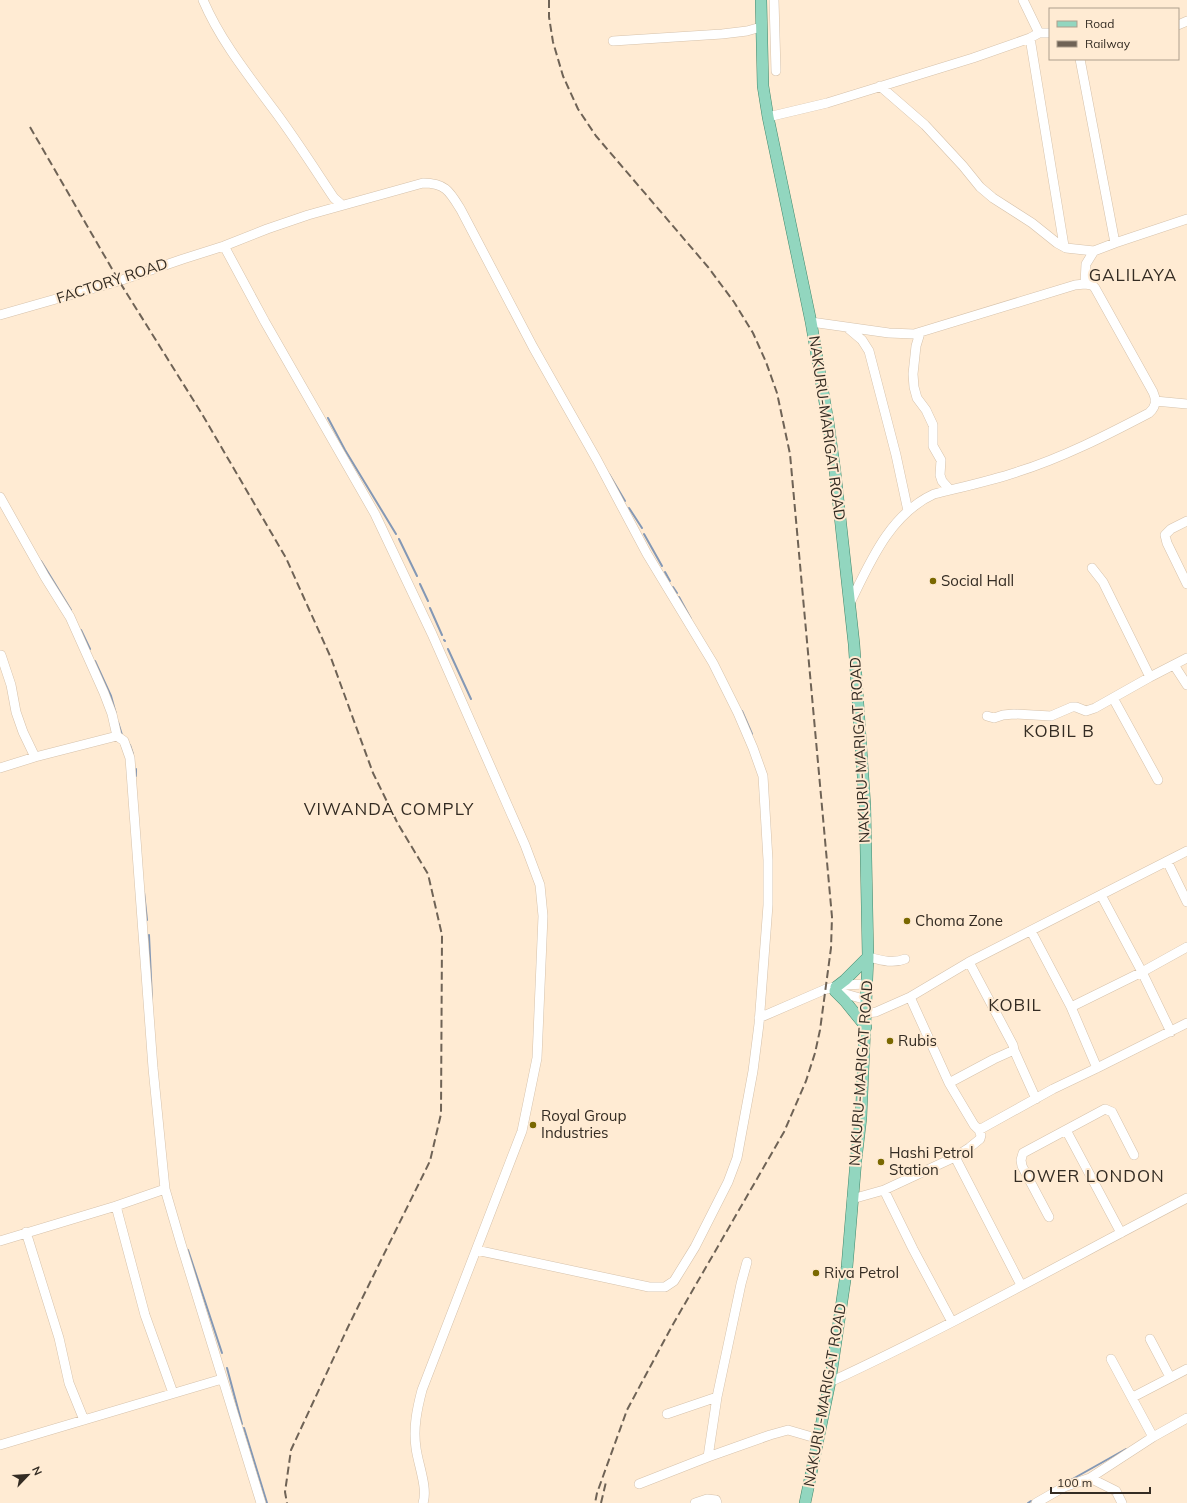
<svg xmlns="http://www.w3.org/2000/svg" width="1187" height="1503" viewBox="0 0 1187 1503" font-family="Mulish,sans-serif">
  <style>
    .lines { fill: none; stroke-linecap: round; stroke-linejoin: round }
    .stream { stroke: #8498b5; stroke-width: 2 }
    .minor-casing { stroke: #d6c2ab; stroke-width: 10 }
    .major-casing { stroke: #42886c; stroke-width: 12 }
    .minor { stroke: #fff; stroke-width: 9 }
    .major { stroke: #92d6bf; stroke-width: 11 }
    .rail { stroke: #6f6356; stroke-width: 2; stroke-dasharray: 8 4; stroke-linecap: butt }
    .poi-dot { fill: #7a6800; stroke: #ffebd3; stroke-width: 1.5 }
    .labels { text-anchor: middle; stroke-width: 4; stroke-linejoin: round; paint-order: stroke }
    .street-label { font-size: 15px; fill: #342c23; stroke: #ffebd3 }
    .poi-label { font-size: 15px; fill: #342c23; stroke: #ffebd3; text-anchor: start }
    .quarter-label { font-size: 17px; letter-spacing: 1px; fill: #342c23; stroke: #ffebd3 }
  </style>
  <rect width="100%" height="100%" fill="#ffebd3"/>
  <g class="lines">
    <path class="stream" d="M 328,418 L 345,450 L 396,534
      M 609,474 L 625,501
      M 629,508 L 642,528
      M 644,534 L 662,566
      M 399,539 L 417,576
      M 41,561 L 71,610
      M 665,572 L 670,581
      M 420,584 L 428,601
      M 673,587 L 677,593
      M 679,597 L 691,619
      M 430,608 L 442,635
      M 81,630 L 90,649
      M 444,640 L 445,641
      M 448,649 L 471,699
      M 95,661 L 111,696 L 116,714
      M 742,711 L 752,734
      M 118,722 L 122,735
      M 130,745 L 133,754
      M 136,776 L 136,769
      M 144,892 L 147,920
      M 149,935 L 152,1000
      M 188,1250 L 222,1353
      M 227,1368 L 242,1424
      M 244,1428 L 267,1503
      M 1069,1481 L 1126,1449
      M 1028,1503 L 1031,1501"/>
    <defs>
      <path id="minor" d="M 203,0 C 220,40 248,75 274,110 C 295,138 314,168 334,198 L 342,205
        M 774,0 L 776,71
        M 1023,0 L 1039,33
        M 1178,25 L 1187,21
        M 1030,38 L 1064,246
        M 613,41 L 722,34 L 747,31 L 761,27
        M 1080,59 L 1115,243 L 1094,251 L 1086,264 L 1085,284
        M 880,86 L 925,125 L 963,166 L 980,187 L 993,198 L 1032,223 L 1057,243 L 1066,248 L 1094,251
        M 768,117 L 827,103 L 973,58 L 1030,38 L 1039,33 L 1050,33
        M 1115,243 L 1187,219
        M 224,246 L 265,322 L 375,514 L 432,634 L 525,845 L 540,885 L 543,916 L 537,1058 L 522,1131 L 422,1390 C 417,1409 413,1428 416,1448 C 418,1464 428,1488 423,1503
        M 0,315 L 119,281 L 183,259 L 224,246 L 267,229 L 308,215 L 423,183 C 446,183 450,192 461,210 L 533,347 L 597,460 L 647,554 L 713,663 L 738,713 L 753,748 L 763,776 L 768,860 L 768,905 L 759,1024 L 753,1071 L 737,1158 L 728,1182 L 695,1247 L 674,1281 L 665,1287 L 649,1287 L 476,1250
        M 811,322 L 889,333 L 914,334 L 1075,285 L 1085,284 L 1092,285 L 1095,288 L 1153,392 C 1157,401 1156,407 1149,413 C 1107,435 1062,458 1017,472 C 990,481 962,487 934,494 C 890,514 870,562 850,603
        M 849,329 L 862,340 L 869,351 L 896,455 L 908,511
        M 920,333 L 916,346 L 913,374 L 914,387 L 917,398 L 926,410 L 933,425 L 933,446 L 941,460 L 940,475 L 942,481 L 950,490
        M 1155,401 L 1187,404
        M 0,497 L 45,577 L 70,617 L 104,693 L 112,714 L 117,736 L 124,741 L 130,758 L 153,1068 L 165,1189 L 181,1244 L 261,1503
        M 1187,521 L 1171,529 L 1165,535 L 1167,543 L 1187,584
        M 1092,568 L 1103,582 L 1150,677
        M 1,655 L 11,685 L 16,712 L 23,732 L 35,757
        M 1174,665 L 1187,685
        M 1113,698 L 1158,780
        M 987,716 L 994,718 L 1003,715 L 1014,714 L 1051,716 L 1072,707 L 1076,707 L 1086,711 L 1095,708 L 1150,677 L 1187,658
        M 0,768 L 35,757 L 117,736
        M 1167,861 L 1187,902
        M 1101,895 L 1142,972 L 1171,1032
        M 1031,931 L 1071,1007 L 1097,1068
        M 868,957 C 880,960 893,964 905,959
        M 969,962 L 1013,1045 L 1014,1050 L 1036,1099
        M 835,991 L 867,1000
        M 910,997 L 949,1083 L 974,1125 L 979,1130
        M 1071,1007 L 1142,972 L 1187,947
        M 866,1013 L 876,1012 L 910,997 L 969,962 L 1187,851
        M 759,1018 L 826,989 L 843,985 L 867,984
        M 949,1083 L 994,1059 L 1014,1050
        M 1066,1130 L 1121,1233
        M 955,1157 L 1021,1285
        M 884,1190 L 913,1249 L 952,1322
        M 852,1199 L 884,1190 L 955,1157 L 969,1148 L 980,1139 L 981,1135 L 979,1130 L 1053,1089 L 1097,1068 L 1187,1023
        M 116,1206 L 145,1315 L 173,1393
        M 1049,1217 L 1022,1166 L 1021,1160 L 1023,1153 L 1105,1109 L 1112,1112 L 1134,1155
        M 26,1232 L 59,1338 L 69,1383 L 84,1420
        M 0,1241 L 116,1206 L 165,1189
        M 1150,1339 L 1170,1377
        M 1111,1359 L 1153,1437
        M 830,1382 C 951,1326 1068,1260 1187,1198
        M 1133,1397 L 1187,1369
        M 667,1414 L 717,1397
        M 0,1445 L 222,1379
        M 708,1457 L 770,1435 L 788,1430 L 819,1439
        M 1090,1478 L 1116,1491 L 1122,1503
        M 639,1484 L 708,1457 L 717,1397 L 741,1284 L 747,1262
        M 695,1503 L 707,1499 L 716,1500 L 717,1503
        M 1036,1503 L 1064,1487 L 1090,1478 L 1153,1437 L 1187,1418"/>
      <path id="major" d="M 761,0 L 763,86 L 768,117 L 811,322 L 828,421 L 835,471 L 854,644 L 865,806 L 868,957 L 861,1118 L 856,1160 L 847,1267 L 830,1382 L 805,1503
        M 836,987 L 845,980 L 868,957
        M 835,991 L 845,1001 L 866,1027"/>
    </defs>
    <use href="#minor" class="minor-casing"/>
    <use href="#major" class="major-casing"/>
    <use href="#minor" class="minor"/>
    <use href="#major" class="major"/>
    <path class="rail" d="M 549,0 L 549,17 L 553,42 L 563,76 L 578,109 L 596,136 L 708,267 L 734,302 L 753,333 L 766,362 L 777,393 L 790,454 L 832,917 L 831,948 L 820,1030 L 815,1053 L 806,1081 L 784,1132 L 672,1326 L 627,1410 L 597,1493 L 595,1503
      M 30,127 L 119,281 L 202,414 L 286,558 L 331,658 L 373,773 L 398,824 L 428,874 L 442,935 L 441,1114 L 430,1161 L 348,1327 L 291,1450 L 285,1492 L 287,1503
      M 601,1503 L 606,1482"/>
  </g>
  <g class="poi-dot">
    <circle cx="933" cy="581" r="4"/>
    <circle cx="907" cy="921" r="4"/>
    <circle cx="890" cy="1041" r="4"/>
    <circle cx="533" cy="1125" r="4"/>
    <circle cx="881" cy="1162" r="4"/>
    <circle cx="816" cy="1273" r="4"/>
  </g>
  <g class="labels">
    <g class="street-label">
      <text transform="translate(112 281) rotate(-18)" y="5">FACTORY ROAD</text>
      <text transform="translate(827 428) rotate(82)" y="5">NAKURU-MARIGAT ROAD</text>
      <text transform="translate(860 750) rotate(-93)" y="5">NAKURU-MARIGAT ROAD</text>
      <text transform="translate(861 1073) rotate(-86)" y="5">NAKURU-MARIGAT ROAD</text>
      <text transform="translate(825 1395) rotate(-80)" y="5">NAKURU-MARIGAT ROAD</text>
    </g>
    <g class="poi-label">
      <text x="941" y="586">Social Hall</text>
      <text x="915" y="926">Choma Zone</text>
      <text x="898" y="1046">Rubis</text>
      <text x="541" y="1121">Royal Group<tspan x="541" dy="17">Industries</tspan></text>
      <text x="889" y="1158">Hashi Petrol<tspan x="889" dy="17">Station</tspan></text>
      <text x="824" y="1278">Riva Petrol</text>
    </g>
    <g class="quarter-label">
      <text x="1133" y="281">GALILAYA</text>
      <text x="1059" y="737">KOBIL B</text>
      <text x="389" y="815">VIWANDA COMPLY</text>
      <text x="1015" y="1011">KOBIL</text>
      <text x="1089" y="1182">LOWER LONDON</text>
    </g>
  </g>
  <rect x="1049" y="8" width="130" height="52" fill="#ffebd3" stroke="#ae9f8d"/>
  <rect x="1057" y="21" width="20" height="6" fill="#92d6bf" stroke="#ae9f8d"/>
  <text x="1085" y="28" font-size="12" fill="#342c23">Road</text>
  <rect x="1057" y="41" width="20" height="6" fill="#6f6356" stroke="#ae9f8d"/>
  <text x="1085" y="48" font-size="12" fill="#342c23">Railway</text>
  <g transform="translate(28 1475) rotate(65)" stroke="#ffebd3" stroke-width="3" paint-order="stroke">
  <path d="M0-3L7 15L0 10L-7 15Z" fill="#342c23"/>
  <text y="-6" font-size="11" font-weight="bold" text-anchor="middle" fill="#342c23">N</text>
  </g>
  <path d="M1051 1487v6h99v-6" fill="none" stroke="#342c23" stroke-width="2"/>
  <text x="1057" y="1487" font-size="12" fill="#342c23" stroke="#ffebd3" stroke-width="3" paint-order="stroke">100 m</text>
</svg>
